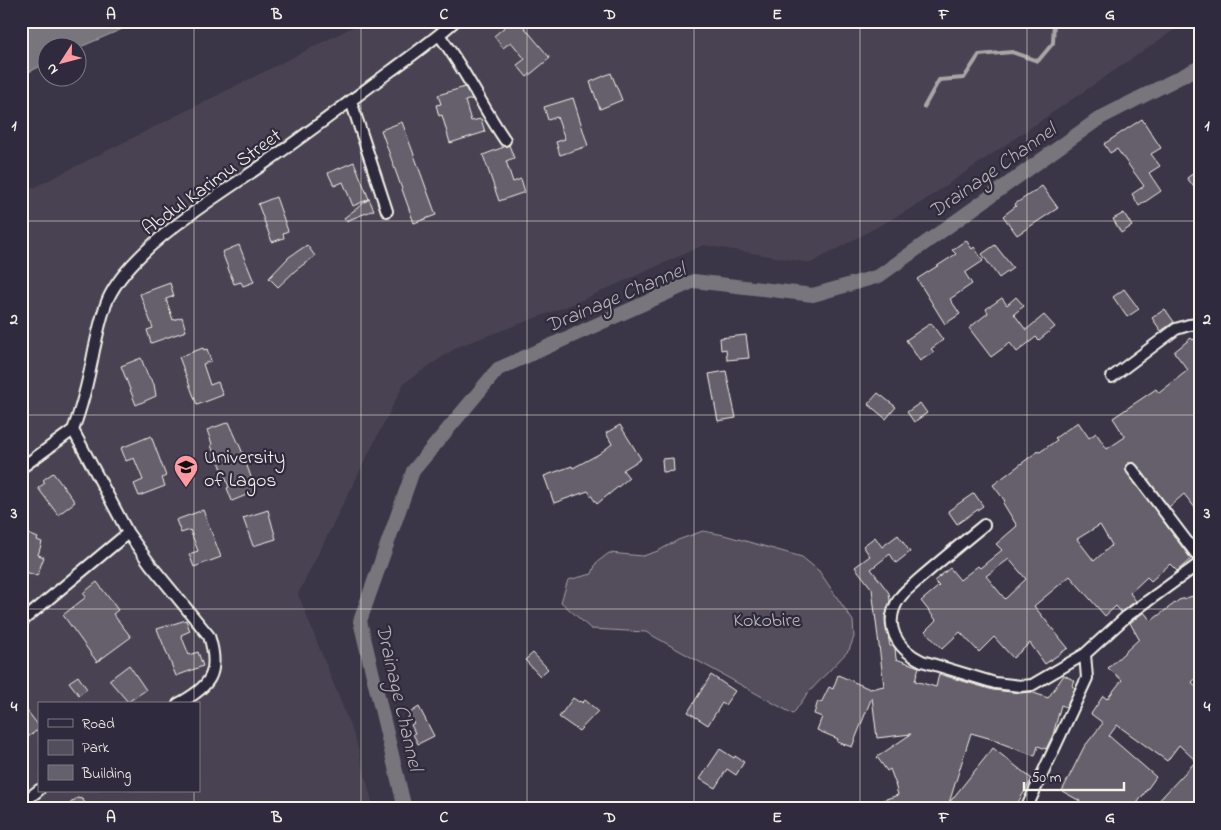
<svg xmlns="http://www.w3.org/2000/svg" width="1221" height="830" viewBox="0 0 1221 830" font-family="'Indie Flower',sans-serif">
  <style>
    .built { fill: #484352; fill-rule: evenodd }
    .green { fill: #534e5c; stroke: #a4a0a2 }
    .water { fill: #78747b; stroke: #aaa6a7 }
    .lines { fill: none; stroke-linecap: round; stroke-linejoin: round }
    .stream { stroke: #aaa6a7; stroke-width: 4 }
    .canal { stroke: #78747b; stroke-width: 14 }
    .building { fill: #65616c; stroke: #f4f1e8; fill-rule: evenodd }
    .minor-casing { stroke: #f4f1e8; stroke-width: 14 }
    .minor { stroke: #2f2a3d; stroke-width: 10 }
    .grid { fill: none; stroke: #f4f1e8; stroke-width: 1; stroke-opacity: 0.55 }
    .labels { text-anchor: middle; stroke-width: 4.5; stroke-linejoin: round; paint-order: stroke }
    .street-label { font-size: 20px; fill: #f4f1e8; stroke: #2f2a3d }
    .poi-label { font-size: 20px; fill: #f4f1e8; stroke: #2f2a3d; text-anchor: start }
    .park-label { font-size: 20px; fill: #bcb8b7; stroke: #2f2a3d }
    .water-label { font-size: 21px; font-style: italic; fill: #b6b2b2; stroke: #2f2a3d }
    .neatline { fill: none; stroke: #f4f1e8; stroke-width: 2 }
    .grid-label { font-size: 16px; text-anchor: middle; font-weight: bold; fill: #f4f1e8 }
  </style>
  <rect width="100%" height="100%" fill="#3b3647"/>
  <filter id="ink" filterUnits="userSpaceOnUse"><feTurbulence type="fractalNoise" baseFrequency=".02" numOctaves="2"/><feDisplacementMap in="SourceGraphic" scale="10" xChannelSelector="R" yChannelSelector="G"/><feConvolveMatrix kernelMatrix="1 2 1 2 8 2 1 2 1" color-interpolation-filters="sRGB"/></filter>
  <g filter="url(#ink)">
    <path class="built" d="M 365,21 L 1187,21 L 919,204 L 811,263 L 704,245 L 573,304 L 457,347 L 404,383 L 298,594 L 355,738 L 374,809 L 21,809 L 21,194 ZM 39,704 L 199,704 L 199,791 L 39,791 Z"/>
    <path class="green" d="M 703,531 L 724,535 L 802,557 L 819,571 L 853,621 L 854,637 L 849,650 L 807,694 L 793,714 L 646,632 L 591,629 L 561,602 L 568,580 L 592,574 L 596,563 L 609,553 L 643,556 L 658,551 L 678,540 Z"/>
    <path class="water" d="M 21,21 L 141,21 L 78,48 L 48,48 L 47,63 L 21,76 Z"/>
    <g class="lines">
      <path class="stream" d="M 924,107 L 939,80 L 964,78 L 979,55 L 1012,52 L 1038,61 L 1053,43 L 1054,21"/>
      <path class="canal" d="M 405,809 L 360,621 L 413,471 L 498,369 L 694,281 L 813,295 L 879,276 L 1100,118 L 1200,67"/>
    </g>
    <path class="building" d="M 512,21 L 519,21 L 550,58 L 527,77 L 517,65 L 525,59 L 511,42 L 503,48 L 494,36 Z
      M 611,73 L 622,100 L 600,109 L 590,82 Z
      M 465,87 L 472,99 L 465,101 L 471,121 L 481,119 L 485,132 L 450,143 L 442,115 L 439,116 L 436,105 L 441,104 L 438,95 Z
      M 573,98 L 588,146 L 560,155 L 556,142 L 565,139 L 557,117 L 548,120 L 544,107 Z
      M 1142,119 L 1161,148 L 1151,154 L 1160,166 L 1149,173 L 1161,191 L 1139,206 L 1132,194 L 1144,186 L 1117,149 L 1110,153 L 1104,144 Z
      M 402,122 L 436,215 L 414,223 L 381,130 Z
      M 509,145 L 514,158 L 506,161 L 513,182 L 521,179 L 525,192 L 499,201 L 483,155 Z
      M 354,162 L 369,199 L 353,206 L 343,182 L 334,186 L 328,173 Z
      M 1195,172 L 1200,177 L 1200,195 L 1187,178 Z
      M 1042,186 L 1058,208 L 1017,235 L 1003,216 L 1016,206 L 1015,204 Z
      M 276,197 L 288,231 L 283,233 L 284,238 L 272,242 L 258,204 Z
      M 369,199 L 374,210 L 346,221 L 344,218 Z
      M 1124,213 L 1132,226 L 1121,233 L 1113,219 Z
      M 966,240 L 972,249 L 974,247 L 983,261 L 965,273 L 972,284 L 950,299 L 960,314 L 945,324 L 917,279 L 956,254 L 952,250 Z
      M 239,245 L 254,282 L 243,286 L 241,282 L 234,284 L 222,252 Z
      M 307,245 L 315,256 L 296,270 L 278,287 L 269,278 L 289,257 Z
      M 995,245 L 1013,268 L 999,278 L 982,254 Z
      M 170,283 L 174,296 L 166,299 L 173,320 L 182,317 L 186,331 L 151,343 L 147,330 L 153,328 L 140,294 Z
      M 1124,289 L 1139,309 L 1127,317 L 1113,297 Z
      M 1016,297 L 1024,306 L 1014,314 L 1026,330 L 1044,315 L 1055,327 L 1039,340 L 1036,337 L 1017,352 L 1010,343 L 991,357 L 969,328 L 988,313 L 986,309 L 1002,298 L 1007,305 Z
      M 1165,309 L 1174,322 L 1161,331 L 1152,318 Z
      M 931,323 L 943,340 L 931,349 L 934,352 L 920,361 L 906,340 Z
      M 746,335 L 749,358 L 727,360 L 726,349 L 721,350 L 720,338 Z
      M 1200,335 L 1200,514 L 1184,494 L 1169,507 L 1135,463 L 1128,463 L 1125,469 L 1191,559 L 1177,571 L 1170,564 L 1151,581 L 1147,577 L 1130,593 L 1136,601 L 1121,612 L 1116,606 L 1105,616 L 1070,576 L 1034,606 L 1068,648 L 1045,664 L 1030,643 L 1013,658 L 994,637 L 979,652 L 960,632 L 942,649 L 925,631 L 936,620 L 921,601 L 939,586 L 934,581 L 950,568 L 960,580 L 978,566 L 980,568 L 1002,550 L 996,544 L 1017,526 L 1003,503 L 1005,501 L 993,485 L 1038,451 L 1040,452 L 1057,440 L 1055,438 L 1078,422 L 1089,438 L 1096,433 L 1107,449 L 1125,437 L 1113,418 L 1156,389 L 1159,393 L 1188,370 L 1174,352 L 1191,338 L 1193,340 ZM 1100,525 L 1112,545 L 1094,561 L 1077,539 ZM 1009,559 L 1026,579 L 1005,599 L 986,576 Z
      M 203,348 L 204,350 L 207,349 L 211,361 L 203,364 L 210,385 L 218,382 L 223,395 L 197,405 L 179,357 Z
      M 141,358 L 147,374 L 154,384 L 156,396 L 136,405 L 121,366 Z
      M 726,371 L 736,418 L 718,421 L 709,374 Z
      M 878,393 L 896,407 L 886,419 L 868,404 Z
      M 920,403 L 927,413 L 914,422 L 907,412 Z
      M 229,422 L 241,449 L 256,491 L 232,501 L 227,488 L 229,487 L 218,459 L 216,459 L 211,445 L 212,444 L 207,430 Z
      M 620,425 L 641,459 L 623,470 L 629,478 L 597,504 L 588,491 L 554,503 L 544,476 L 572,466 L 573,468 L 599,454 L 612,444 L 606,433 Z
      M 151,436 L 166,476 L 162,478 L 165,486 L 139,496 L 134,484 L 143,480 L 134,458 L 126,461 L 121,448 Z
      M 673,458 L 674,471 L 663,472 L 662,459 Z
      M 53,473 L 75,502 L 58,515 L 38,488 L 45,483 L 43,480 Z
      M 974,493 L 983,506 L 957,524 L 948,511 Z
      M 203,510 L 221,557 L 194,567 L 189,554 L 198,551 L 190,530 L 181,533 L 176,520 Z
      M 268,510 L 276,539 L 253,546 L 243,518 Z
      M 21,531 L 38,538 L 37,540 L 42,542 L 38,555 L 44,557 L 37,576 L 21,570 Z
      M 898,535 L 910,552 L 896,563 L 890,554 L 871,569 L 889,593 L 890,601 L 885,618 L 890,646 L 893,646 L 895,648 L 896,659 L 919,667 L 915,681 L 936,687 L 939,674 L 993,690 L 1020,693 L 1031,692 L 1048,698 L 1064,675 L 1075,681 L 1072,686 L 1075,688 L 1066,707 L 1061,705 L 1053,735 L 1046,749 L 1038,746 L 1035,756 L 998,742 L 999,741 L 971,733 L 949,803 L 993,748 L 1032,779 L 1014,809 L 862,809 L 862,807 L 898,795 L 895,784 L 896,785 L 890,769 L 887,771 L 877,757 L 911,734 L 877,738 L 872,697 L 852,747 L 837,742 L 838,739 L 817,730 L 822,717 L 814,714 L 818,701 L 821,703 L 829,687 L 833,689 L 838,675 L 870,689 L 884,686 L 872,589 L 855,567 L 870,556 L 863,546 L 875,537 L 882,547 Z
      M 97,582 L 118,610 L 113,614 L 131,637 L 97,662 L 63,615 L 86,597 L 83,593 Z
      M 1200,594 L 1200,675 L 1192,682 L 1200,692 L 1200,801 L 1193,809 L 1151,809 L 1196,761 L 1179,745 L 1167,761 L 1117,725 L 1109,736 L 1156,777 L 1133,809 L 1074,809 L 1080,801 L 1062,791 L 1084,747 L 1103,723 L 1091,714 L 1103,696 L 1107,699 L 1122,680 L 1108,668 L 1139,639 L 1130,623 L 1144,612 L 1151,621 L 1179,600 Z
      M 186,620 L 190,631 L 181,635 L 189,655 L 198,652 L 203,666 L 176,676 L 157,629 Z
      M 533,653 L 548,669 L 540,676 L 525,660 Z
      M 129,665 L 146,690 L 128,702 L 109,680 Z
      M 711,675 L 735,691 L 725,705 L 722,703 L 708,725 L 688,712 Z
      M 78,676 L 87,689 L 79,695 L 69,682 Z
      M 573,698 L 579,702 L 580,701 L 582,703 L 585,700 L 598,711 L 579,731 L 559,717 Z
      M 21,703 L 39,726 L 39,729 L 21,742 Z
      M 419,707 L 434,736 L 418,744 L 413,734 L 415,733 L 411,725 L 414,723 L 408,714 Z
      M 720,749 L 734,758 L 735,756 L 744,762 L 736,775 L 727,769 L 715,788 L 700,779 Z
      M 77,798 L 82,799 L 90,809 L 63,809 Z"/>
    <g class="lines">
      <defs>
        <path id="minor" d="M 439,35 C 465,69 481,105 505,140
          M 351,101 L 387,211
          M 1112,377 L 1176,329 L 1189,325 L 1200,324
          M 73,430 C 83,404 89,377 94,350 C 98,333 101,315 108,299 C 132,247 215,198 261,166 C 305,135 349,102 392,70 C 414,54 435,39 455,21
          M 73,430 L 128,533 L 150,564 L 209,636 C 221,673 210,687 178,704
          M 21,468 L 73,430
          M 1132,469 L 1200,559
          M 984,525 C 962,543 940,561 918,580 C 912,586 903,592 899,599 C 882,625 897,649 922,661 L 995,683 L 1021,686 L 1032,685 L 1085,654 L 1127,616 L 1200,563
          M 21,622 L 128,533
          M 21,804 L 39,790
          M 1026,809 L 1087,678 L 1085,654"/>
      </defs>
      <use href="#minor" class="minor-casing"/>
      <use href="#minor" class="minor"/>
    </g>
  </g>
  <path class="grid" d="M 194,21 L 194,704M 361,21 L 361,809M 527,21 L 527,809M 694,21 L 694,809M 860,21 L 860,809M 1027,21 L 1027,809M 21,221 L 1200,221M 21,415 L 1200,415M 21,609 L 1200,609M 194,791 L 194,809"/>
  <defs>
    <symbol id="university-pin" viewBox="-11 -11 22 30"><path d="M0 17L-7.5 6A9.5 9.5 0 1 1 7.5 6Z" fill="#ff9aa2" stroke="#2f2a3d"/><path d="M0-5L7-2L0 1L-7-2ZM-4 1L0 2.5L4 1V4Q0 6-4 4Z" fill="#111"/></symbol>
  </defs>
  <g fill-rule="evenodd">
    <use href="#university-pin" x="172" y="453" width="28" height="38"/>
  </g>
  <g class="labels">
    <g class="street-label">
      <text transform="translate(211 181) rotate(-36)" y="7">Abdul Karimu Street</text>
    </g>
    <g class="poi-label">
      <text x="204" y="463">University<tspan x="204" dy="23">of Lagos</tspan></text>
    </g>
    <g class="park-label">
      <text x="767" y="626">Kokobire</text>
    </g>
    <g class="water-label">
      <text transform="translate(992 170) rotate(-35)" y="7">Drainage Channel</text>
      <text transform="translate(615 297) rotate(-23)" y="7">Drainage Channel</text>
      <text transform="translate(400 697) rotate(77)" y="7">Drainage Channel</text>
    </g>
  </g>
  <rect width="1221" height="830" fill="none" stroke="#2f2a3d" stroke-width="55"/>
  <rect x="38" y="702" width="162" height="90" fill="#2f2a3d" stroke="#7e7a81"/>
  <rect x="48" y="719" width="25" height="8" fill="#2f2a3d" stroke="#7e7a81"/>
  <text x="82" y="728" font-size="15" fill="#f4f1e8">Road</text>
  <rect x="48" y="740" width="25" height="15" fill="#534e5c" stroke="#7e7a81"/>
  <text x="82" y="752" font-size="15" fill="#f4f1e8">Park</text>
  <rect x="48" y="765" width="25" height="15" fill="#65616c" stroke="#7e7a81"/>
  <text x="82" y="778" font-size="15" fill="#f4f1e8">Building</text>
  <g transform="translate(62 62) rotate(234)"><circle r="24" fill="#2f2a3d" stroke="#7e7a81"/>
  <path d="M0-4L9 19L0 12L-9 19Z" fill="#ff9aa2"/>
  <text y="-8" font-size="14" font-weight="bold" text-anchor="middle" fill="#f4f1e8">N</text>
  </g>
  <path d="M1024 782v8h100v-8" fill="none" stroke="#f4f1e8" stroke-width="2.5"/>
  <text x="1031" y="782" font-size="15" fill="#f4f1e8" stroke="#2f2a3d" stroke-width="4" paint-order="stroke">50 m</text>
  <rect x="28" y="28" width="1166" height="774" class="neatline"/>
  <g class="grid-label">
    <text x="111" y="19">A</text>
    <text x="277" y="19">B</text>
    <text x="444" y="19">C</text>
    <text x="610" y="19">D</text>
    <text x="777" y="19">E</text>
    <text x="944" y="19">F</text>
    <text x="1110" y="19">G</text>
    <text x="14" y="130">1</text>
    <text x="1207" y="130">1</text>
    <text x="14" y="324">2</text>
    <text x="1207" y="324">2</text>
    <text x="14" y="518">3</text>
    <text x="1207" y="518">3</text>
    <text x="14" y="711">4</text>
    <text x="1207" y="711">4</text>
    <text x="111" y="822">A</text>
    <text x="277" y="822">B</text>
    <text x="444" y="822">C</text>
    <text x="610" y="822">D</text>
    <text x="777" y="822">E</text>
    <text x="944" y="822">F</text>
    <text x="1110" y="822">G</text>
  </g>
</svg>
